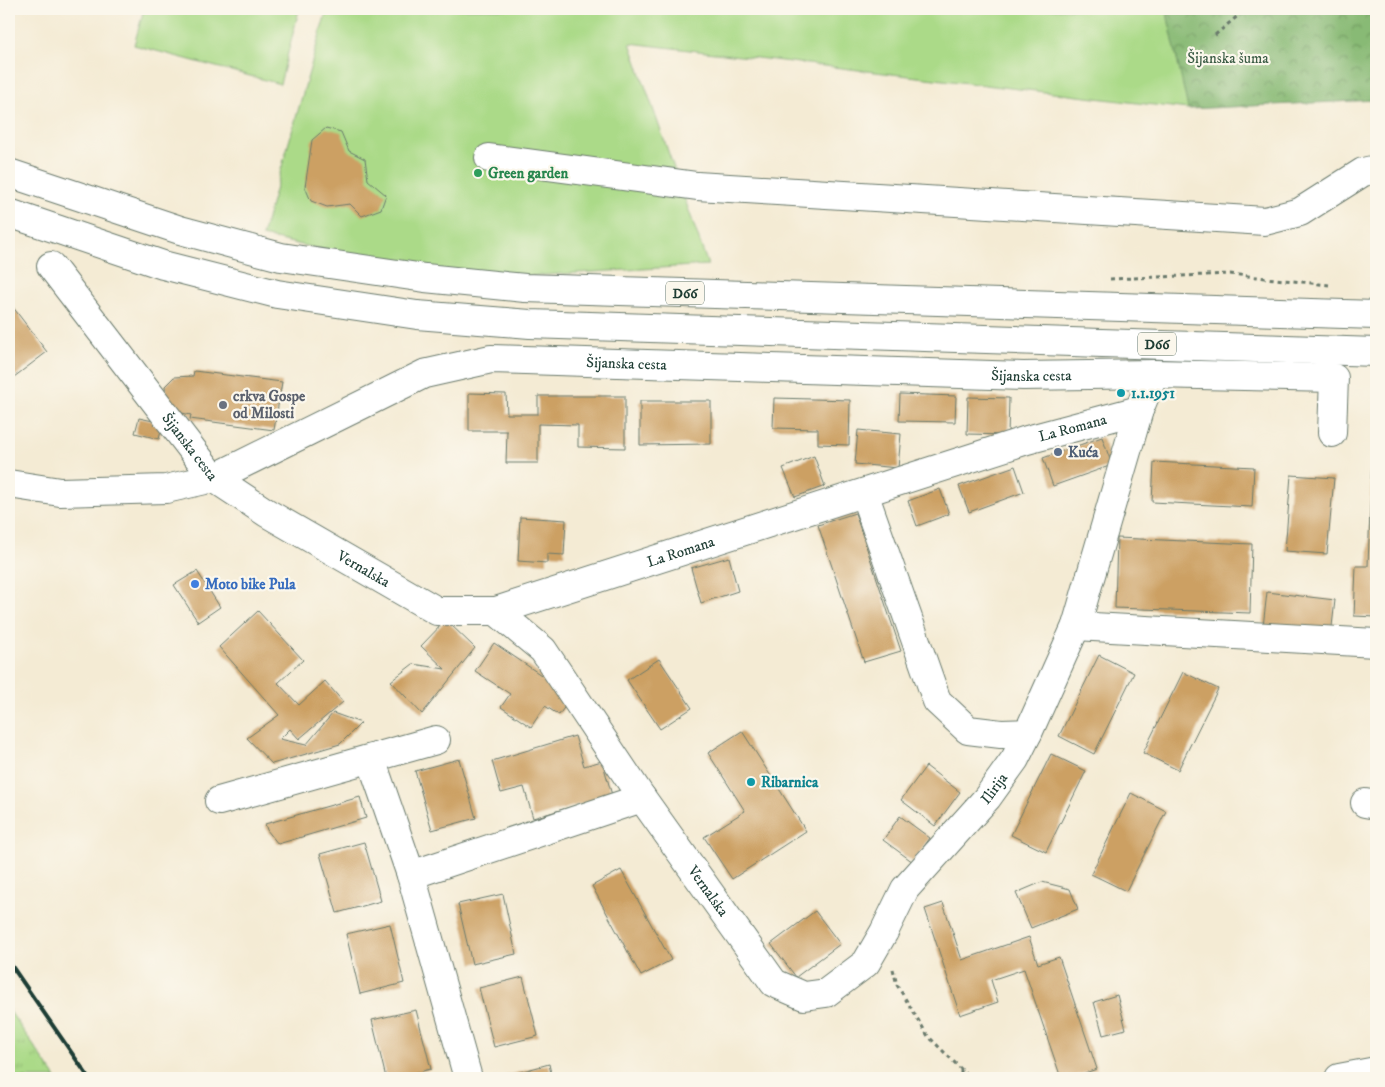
<svg xmlns="http://www.w3.org/2000/svg" width="1385" height="1087" viewBox="0 0 1385 1087" font-family="'IM FELL DW Pica',serif">
  <style>
    .grass { fill: url(#grass-tufts); stroke: #658c5e }
    .forest { fill: url(#forest-crowns); stroke: #547c54 }
    .pitch { fill: #abda88; stroke: #658c5e }
    .building { fill: #cca063 }
    .lines { fill: none; stroke-linecap: round; stroke-linejoin: round }
    .minor-casing { stroke: #6a7a6c; stroke-width: 30 }
    .major-casing { stroke: #6a7a6c; stroke-width: 30 }
    .path { stroke: #6a7a6c; stroke-width: 3; stroke-dasharray: 4 4; stroke-linecap: butt }
    .minor { stroke: #fff; stroke-width: 28 }
    .major { stroke: #fff; stroke-width: 28 }
    .rail { stroke: #1f3d34; stroke-width: 4 }
    .leisure-dot { fill: #2e9e5b; stroke: #fbf7ec; stroke-width: 2 }
    .culture-dot { fill: #0f9aa8; stroke: #fbf7ec; stroke-width: 2 }
    .worship-dot { fill: #6b7280; stroke: #fbf7ec; stroke-width: 2 }
    .service-dot { fill: #5c6f8a; stroke: #fbf7ec; stroke-width: 2 }
    .shop-dot { fill: #3f7fe0; stroke: #fbf7ec; stroke-width: 2 }
    .labels { text-anchor: middle; stroke-width: 4.5; stroke-linejoin: round; paint-order: stroke }
    .shield { fill: #fbf7ec; stroke: #61756b; stroke-width: 1 }
    .shield-label { font-size: 14px; font-weight: bold; fill: #1f3d34 }
    .park-label { font-size: 15px; fill: #3b5c45; stroke: #fbf7ec }
    .leisure-label { font-size: 15px; font-weight: bold; fill: #27864d; stroke: #fbf7ec; text-anchor: start }
    .street-label { font-size: 15px; fill: #1f3d34; stroke: #fbf7ec }
    .culture-label { font-size: 15px; font-weight: bold; fill: #0d838f; stroke: #fbf7ec; text-anchor: start }
    .worship-label { font-size: 15px; font-weight: bold; fill: #5b616d; stroke: #fbf7ec; text-anchor: start }
    .service-label { font-size: 15px; font-weight: bold; fill: #4e5e75; stroke: #fbf7ec; text-anchor: start }
    .shop-label { font-size: 15px; font-weight: bold; fill: #366cbe; stroke: #fbf7ec; text-anchor: start }
  </style>
  <defs>
    <pattern id="grass-tufts" width="24" height="20" patternUnits="userSpaceOnUse" patternTransform="scale(1.25)"><rect width="24" height="20" fill="#abda88"/><path d="M3 7l-1-3M5 7V3M7 7l1-3M15 17l-1-3M17 17v-4M19 17l1-3" fill="none" stroke="#93bc76"/></pattern>
    <pattern id="forest-crowns" width="20" height="18" patternUnits="userSpaceOnUse" patternTransform="scale(1.25)"><rect width="20" height="18" fill="#88ba74"/><path d="M2 6a3 3 0 1 1 6 0M12 15a3 3 0 1 1 6 0" fill="none" stroke="#6f9860"/></pattern>
  </defs>
  <rect width="100%" height="100%" fill="#fbf7ec"/>
  <filter id="ink" filterUnits="userSpaceOnUse"><feTurbulence type="fractalNoise" baseFrequency=".02" numOctaves="2"/><feDisplacementMap in="SourceGraphic" scale="10" xChannelSelector="R" yChannelSelector="G"/><feConvolveMatrix kernelMatrix="1 2 1 2 8 2 1 2 1" color-interpolation-filters="sRGB"/></filter>
  <filter id="wash" filterUnits="userSpaceOnUse"><feTurbulence type="fractalNoise" baseFrequency=".0096" numOctaves="4" result="noise"/><feDisplacementMap in="SourceGraphic" scale="20" xChannelSelector="R" yChannelSelector="G"/><feGaussianBlur stdDeviation="1.12" result="paint"/><feColorMatrix in="noise" values="0 0 0 0 0 0 0 0 0 0 0 0 0 0 0 0 0 1.4 0 .05"/><feComposite in="paint" operator="in"/></filter>
  <g filter="url(#wash)">
    <rect width="100%" height="100%" fill="#f4ebd4"/>
    <path class="grass" d="M 9,1010 L 56,1078 L 9,1078 Z"/>
    <path class="forest" d="M 1166,9 L 1376,9 L 1376,100 L 1188,109 Z"/>
    <path class="pitch" d="M 144,9 L 295,9 L 299,10 L 280,84 L 134,45 Z
      M 325,9 L 1166,9 L 1188,109 L 630,43 L 708,265 L 512,277 L 412,270 L 262,236 L 326,13 Z"/>
    <g id="blocks">
      <path class="building" d="M 326,128 L 341,132 L 349,151 L 365,159 L 368,180 L 386,195 L 381,209 L 362,216 L 350,204 L 327,207 L 311,201 L 305,187 L 312,140 Z
        M 9,302 L 47,352 L 14,377 L 9,370 Z
        M 194,371 L 282,382 L 274,430 L 190,419 L 191,415 L 173,411 L 166,399 L 165,386 L 174,377 L 193,376 Z
        M 469,393 L 506,394 L 507,414 L 538,414 L 538,396 L 625,396 L 625,448 L 578,447 L 578,425 L 538,424 L 538,463 L 506,463 L 507,431 L 469,431 Z
        M 900,394 L 956,396 L 955,422 L 899,421 Z
        M 968,397 L 1009,398 L 1008,435 L 967,434 Z
        M 774,398 L 850,400 L 849,445 L 818,444 L 818,429 L 773,428 Z
        M 640,401 L 711,401 L 711,444 L 640,445 Z
        M 139,418 L 163,423 L 159,439 L 135,433 Z
        M 858,430 L 901,434 L 898,468 L 855,464 Z
        M 1102,437 L 1112,465 L 1053,486 L 1043,458 Z
        M 1372,453 L 1376,454 L 1376,617 L 1354,616 L 1356,566 L 1368,566 Z
        M 814,456 L 825,486 L 795,497 L 783,468 Z
        M 1154,462 L 1254,467 L 1252,507 L 1152,502 Z
        M 1015,466 L 1024,492 L 969,512 L 959,486 Z
        M 1291,475 L 1334,478 L 1327,554 L 1285,551 Z
        M 940,489 L 949,514 L 917,526 L 908,501 Z
        M 855,513 L 901,651 L 864,662 L 818,525 Z
        M 520,517 L 566,520 L 564,555 L 547,554 L 547,563 L 518,561 Z
        M 1117,538 L 1252,544 L 1250,613 L 1115,608 Z
        M 729,557 L 738,591 L 701,603 L 691,568 Z
        M 197,571 L 220,607 L 198,622 L 174,585 Z
        M 1267,592 L 1335,600 L 1331,635 L 1263,627 Z
        M 258,611 L 303,660 L 278,683 L 299,705 L 325,681 L 343,702 L 299,739 L 290,729 L 280,739 L 306,745 L 333,713 L 361,723 L 340,744 L 272,764 L 247,738 L 279,715 L 219,647 Z
        M 446,620 L 475,648 L 422,714 L 391,681 L 413,664 L 445,669 L 421,646 Z
        M 494,643 L 572,696 L 559,715 L 545,706 L 531,727 L 501,707 L 510,694 L 475,671 Z
        M 1099,655 L 1134,673 L 1094,754 L 1059,736 Z
        M 659,659 L 692,708 L 660,729 L 627,680 Z
        M 1183,672 L 1218,689 L 1178,770 L 1143,753 Z
        M 742,731 L 806,831 L 732,879 L 704,837 L 745,811 L 708,753 Z
        M 575,736 L 584,766 L 602,761 L 612,795 L 533,818 L 524,787 L 501,793 L 492,761 Z
        M 1051,754 L 1086,771 L 1046,852 L 1011,835 Z
        M 459,759 L 476,818 L 432,830 L 415,771 Z
        M 926,766 L 960,792 L 935,826 L 901,800 Z
        M 1131,793 L 1166,811 L 1126,891 L 1091,874 Z
        M 360,797 L 366,818 L 278,844 L 267,830 L 265,824 Z
        M 900,816 L 930,838 L 913,862 L 883,840 Z
        M 364,842 L 381,901 L 337,913 L 320,854 Z
        M 621,870 L 671,960 L 641,976 L 592,886 Z
        M 1042,882 L 1070,889 L 1078,909 L 1031,928 L 1016,893 Z
        M 503,894 L 516,954 L 472,964 L 458,904 Z
        M 943,903 L 962,960 L 1029,937 L 1038,964 L 1059,957 L 1097,1069 L 1070,1078 L 1061,1078 L 1024,969 L 991,980 L 998,1002 L 960,1015 L 925,909 Z
        M 815,911 L 840,944 L 796,977 L 771,944 Z
        M 390,924 L 404,983 L 360,994 L 346,934 Z
        M 523,977 L 538,1036 L 494,1047 L 479,988 Z
        M 1117,995 L 1126,1029 L 1103,1035 L 1094,1002 Z
        M 416,1010 L 431,1069 L 393,1078 L 386,1078 L 372,1020 Z
        M 549,1064 L 552,1078 L 505,1078 L 505,1076 Z"/>
    </g>
  </g>
  <g filter="url(#ink)">
    <use href="#blocks" fill-opacity="0" stroke="#6a7a6c" stroke-width="1"/>
    <g class="lines">
      <defs>
        <g id="minor">
          <path d="M 489,158 L 697,186 L 1265,221 L 1300,212 L 1363,172 L 1376,169"/>
          <path id="s1" d="M 51,266 L 214,478 L 424,374 L 491,359 L 1023,376 L 1154,374 L 1334,378 L 1332,433"/>
          <path id="s2" d="M 9,484 L 60,492 L 166,489 L 214,478 L 267,513 L 437,611 L 496,611 L 543,650 L 642,798 L 774,983 L 804,996 L 826,993 L 866,963 L 884,932 L 905,889 L 987,798 L 1015,759 L 1028,733 L 1076,626 L 1139,410 L 1154,374"/>
          <path d="M 864,493 L 937,701 L 968,730 L 1001,734 L 1028,733"/>
          <path id="s3" d="M 496,611 L 1027,440 L 1139,410"/>
          <path d="M 1076,626 L 1376,643"/>
          <path d="M 371,759 L 411,875 L 468,1078"/>
          <path d="M 219,801 L 436,740"/>
          <path d="M 1365,803 L 1376,805"/>
          <path d="M 411,875 L 642,798"/>
          <path d="M 1339,1078 L 1376,1071"/>
        </g>
        <path id="major" d="M 9,173 L 180,230 L 281,257 L 425,278 L 525,288 L 1376,315
          M 9,213 L 163,265 L 277,294 L 417,315 L 530,324 L 1376,352"/>
      </defs>
      <use href="#minor" class="minor-casing"/>
      <use href="#major" class="major-casing"/>
      <path class="path" d="M 1215,35 L 1246,9
        M 1110,279 L 1230,274 L 1329,285
        M 893,969 L 897,985 L 928,1036 L 970,1078
        M 961,1070 L 961,1078"/>
      <use href="#minor" class="minor"/>
      <use href="#major" class="major"/>
      <path class="rail" d="M 9,962 L 89,1078"/>
    </g>
  </g>
  <circle class="leisure-dot" cx="478" cy="173" r="5"/>
  <g class="culture-dot">
    <circle cx="1121" cy="393" r="5"/>
    <circle cx="751" cy="782" r="5"/>
  </g>
  <circle class="worship-dot" cx="223" cy="405" r="5"/>
  <circle class="service-dot" cx="1058" cy="452" r="5"/>
  <circle class="shop-dot" cx="195" cy="584" r="5"/>
  <g class="labels">
    <g class="shield">
      <rect x="666" y="281.5" width="38" height="23" rx="4"/>
      <rect x="1138" y="332.5" width="38" height="23" rx="4"/>
    </g>
    <g class="shield-label">
      <text x="685" y="298">D66</text>
      <text x="1157" y="349">D66</text>
    </g>
    <g class="park-label">
      <text x="1228" y="63">Šijanska šuma</text>
    </g>
    <g class="leisure-label">
      <text x="488" y="178">Green garden</text>
    </g>
    <g class="street-label">
      <text dy="5" stroke="none"><textPath href="#s1" startOffset="706">Šijanska cesta</textPath></text>
      <text dy="5" stroke="none"><textPath href="#s1" startOffset="1111">Šijanska cesta</textPath></text>
      <text dy="5" stroke="none"><textPath href="#s3" startOffset="605">La Romana</textPath></text>
      <text dy="5" stroke="none"><textPath href="#s1" startOffset="228">Šijanska cesta</textPath></text>
      <text dy="5" stroke="none"><textPath href="#s3" startOffset="194">La Romana</textPath></text>
      <text dy="5" stroke="none"><textPath href="#s2" startOffset="382">Vernalska</textPath></text>
      <text dy="5" stroke="none"><textPath href="#s2" startOffset="1315">Ilirija</textPath></text>
      <text dy="5" stroke="none"><textPath href="#s2" startOffset="879">Vernalska</textPath></text>
    </g>
    <g class="culture-label">
      <text x="1131" y="398">1.1.1951</text>
      <text x="761" y="787">Ribarnica</text>
    </g>
    <g class="worship-label">
      <text x="233" y="401">crkva Gospe<tspan x="233" dy="17">od Milosti</tspan></text>
    </g>
    <g class="service-label">
      <text x="1068" y="457">Kuća</text>
    </g>
    <g class="shop-label">
      <text x="205" y="589">Moto bike Pula</text>
    </g>
  </g>
  <rect width="1385" height="1087" fill="none" stroke="#fbf7ec" stroke-width="30"/>
</svg>
